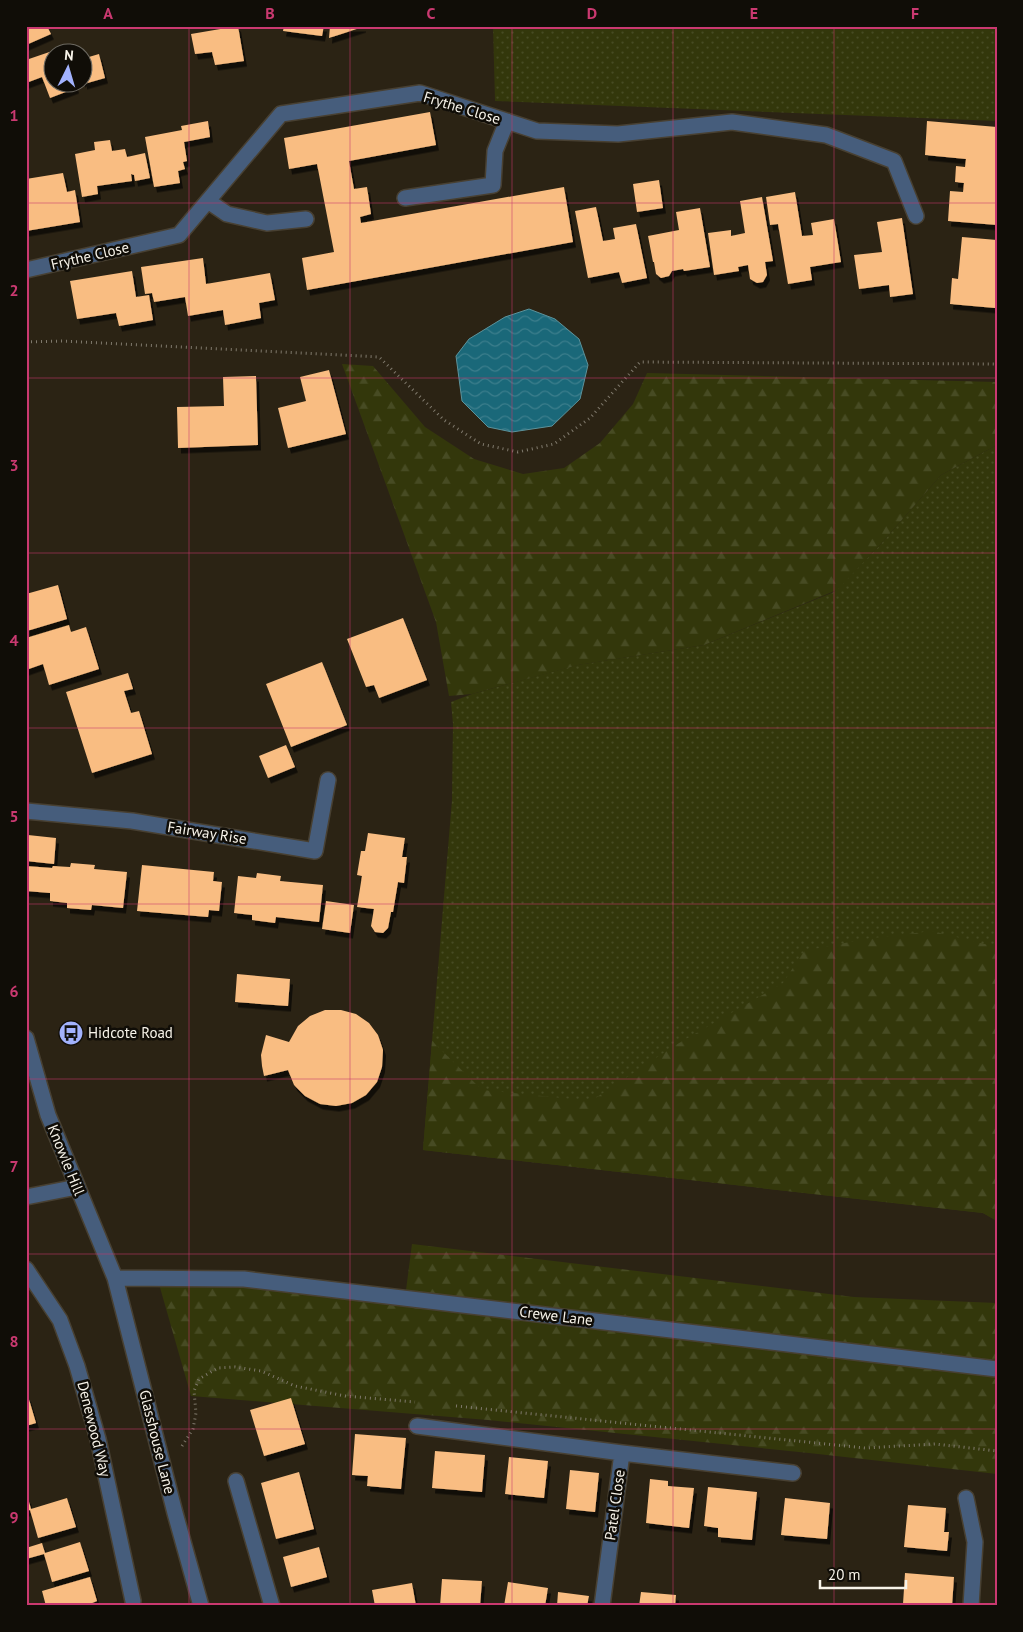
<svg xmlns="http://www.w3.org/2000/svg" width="1023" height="1632" viewBox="0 0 1023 1632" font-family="'PT Sans',sans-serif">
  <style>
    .grass { fill: url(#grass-dots) }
    .forest { fill: url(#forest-firs) }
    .water { fill: url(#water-waves); stroke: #5c929b }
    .building { fill: #f9bd82; filter: url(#shadow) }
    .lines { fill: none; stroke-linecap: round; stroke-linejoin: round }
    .minor-casing { stroke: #484032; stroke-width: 18 }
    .path { stroke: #807a6d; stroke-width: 3; stroke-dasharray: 1 4; stroke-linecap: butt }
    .minor { stroke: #465d7c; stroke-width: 15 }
    .grid { fill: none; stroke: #ca3970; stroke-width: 1; stroke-opacity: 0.55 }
    .labels { text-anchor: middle; stroke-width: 5; stroke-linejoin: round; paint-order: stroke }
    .street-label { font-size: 15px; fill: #f7f3e9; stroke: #100d07 }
    .poi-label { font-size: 15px; fill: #f7f3e9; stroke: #100d07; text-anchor: start }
    .neatline { fill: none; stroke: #ca3970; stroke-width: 2 }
    .grid-label { font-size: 16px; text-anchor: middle; font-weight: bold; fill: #ca3970 }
  </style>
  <defs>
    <pattern id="grass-dots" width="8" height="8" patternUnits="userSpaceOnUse" patternTransform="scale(1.25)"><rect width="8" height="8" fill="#33370b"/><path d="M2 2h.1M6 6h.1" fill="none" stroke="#474b23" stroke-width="1.8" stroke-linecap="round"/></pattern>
    <pattern id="forest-firs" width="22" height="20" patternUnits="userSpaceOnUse" patternTransform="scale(1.25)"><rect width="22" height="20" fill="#33370b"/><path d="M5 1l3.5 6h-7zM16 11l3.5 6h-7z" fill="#474b23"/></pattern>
    <pattern id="water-waves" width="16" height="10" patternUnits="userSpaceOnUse" patternTransform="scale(1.25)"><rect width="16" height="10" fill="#1a6879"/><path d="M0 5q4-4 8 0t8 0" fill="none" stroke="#3c7e8c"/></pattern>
    <filter id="shadow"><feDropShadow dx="3" dy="5.5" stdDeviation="0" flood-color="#0009"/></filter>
  </defs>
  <rect width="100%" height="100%" fill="#2b2314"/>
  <path class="grass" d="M 493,26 L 997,26 L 997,121 L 495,101 Z
    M 997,445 L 997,1221 L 983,1213 L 423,1150 L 452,800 L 453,724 L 451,702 L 472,694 L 577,665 L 704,645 L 834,592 L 880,545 L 941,475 Z"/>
  <path class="forest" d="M 342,364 L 373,366 L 425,427 L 474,459 L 523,474 L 564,468 L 600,443 L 633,404 L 647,373 L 997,382 L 997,445 L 941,475 L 880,545 L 837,590 L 704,645 L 578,665 L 472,694 L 449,696 L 436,622 Z
    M 932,931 L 997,947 L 997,1221 L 983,1213 L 423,1150 L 432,1041 L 482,1090 L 591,1101 L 674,1046 L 783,983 L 804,951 L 865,939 Z
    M 412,1244 L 854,1297 L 997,1303 L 997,1474 L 809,1453 L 488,1420 L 191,1396 L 159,1284 L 203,1283 L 405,1298 Z"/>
  <path class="water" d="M 529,309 L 555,319 L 579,339 L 588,365 L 580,399 L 552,426 L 512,432 L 488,427 L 462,401 L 456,356 L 469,339 L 505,317 Z"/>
  <path class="building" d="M 26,26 L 47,26 L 51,34 L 26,45 Z
    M 238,26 L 244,61 L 215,65 L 212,52 L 195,54 L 191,34 Z
    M 284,26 L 324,26 L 322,36 L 283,31 Z
    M 330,26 L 363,26 L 363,27 L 329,38 Z
    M 64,47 L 66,52 L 52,52 L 52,82 L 78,83 L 75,84 L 76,88 L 50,98 L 42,77 L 26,83 L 26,60 Z
    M 99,54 L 105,78 L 84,84 L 84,81 L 82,82 L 82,59 Z
    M 430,112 L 436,145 L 349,161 L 354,189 L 367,187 L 371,214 L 360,217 L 361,223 L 564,187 L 573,242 L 307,290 L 302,258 L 334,252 L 317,164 L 289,169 L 284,138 Z
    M 208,121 L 210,137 L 184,142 L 187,161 L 183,162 L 185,169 L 178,171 L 180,183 L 154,187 L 145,137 L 182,130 L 181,126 Z
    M 927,121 L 997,127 L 997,225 L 948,221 L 950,191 L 963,192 L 964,183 L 955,182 L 956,166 L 965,167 L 966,159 L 925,155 Z
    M 110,140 L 112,151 L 125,149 L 127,157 L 145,153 L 150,178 L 135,181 L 134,175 L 131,174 L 132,181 L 97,186 L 98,194 L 82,197 L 75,154 L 95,150 L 94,142 Z
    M 63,173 L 67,192 L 75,190 L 80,222 L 26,231 L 26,179 Z
    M 659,180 L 663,208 L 637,212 L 633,184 Z
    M 795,192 L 802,236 L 813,235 L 811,223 L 834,219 L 841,262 L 810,267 L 812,280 L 788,284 L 778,224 L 770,225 L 766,197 Z
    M 762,197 L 773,261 L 765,262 L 767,275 L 763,282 L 757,283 L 750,279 L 748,265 L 738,267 L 739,271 L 714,275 L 708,233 L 731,230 L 731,236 L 745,233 L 740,201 Z
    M 596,207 L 603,241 L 615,239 L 613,228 L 636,224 L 647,278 L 622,283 L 619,272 L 588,278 L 575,211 Z
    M 700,208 L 710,267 L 684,271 L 683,269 L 672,271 L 669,276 L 661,278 L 656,274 L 654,262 L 653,262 L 648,236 L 679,230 L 676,212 Z
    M 902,218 L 913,294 L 890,297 L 889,285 L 859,289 L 854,255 L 882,252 L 877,222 Z
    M 962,237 L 997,240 L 997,283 L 995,308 L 950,304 L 952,278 L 958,279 Z
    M 203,258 L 206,284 L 270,273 L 275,300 L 259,303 L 261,318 L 225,325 L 223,310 L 188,316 L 185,297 L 154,302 L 152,293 L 145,294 L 141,267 Z
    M 132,271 L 136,297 L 149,295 L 153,320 L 119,326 L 116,313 L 77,319 L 70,281 Z
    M 329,370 L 346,434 L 288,448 L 278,408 L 306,401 L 300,377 Z
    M 256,376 L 258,445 L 178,448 L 177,407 L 224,406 L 223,377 Z
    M 58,585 L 67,619 L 27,631 L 26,594 Z
    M 403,618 L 427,680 L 379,698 L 374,685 L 366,687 L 347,639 Z
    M 69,625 L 71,632 L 86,627 L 99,669 L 49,685 L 43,664 L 26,670 L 26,638 Z
    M 322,662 L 347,725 L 291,747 L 266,684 Z
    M 128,673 L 133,689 L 124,691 L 131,713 L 139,711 L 152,754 L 92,773 L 66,692 Z
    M 286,745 L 295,767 L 268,778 L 259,756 Z
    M 368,833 L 405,838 L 402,857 L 407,857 L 404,883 L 398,882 L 393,912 L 391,912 L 388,928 L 383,933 L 375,932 L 371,926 L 374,909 L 357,907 L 362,876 L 357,875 L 361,851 L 365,851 Z
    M 28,835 L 56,838 L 54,864 L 26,861 Z
    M 71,863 L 95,865 L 94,869 L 127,872 L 123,908 L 92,905 L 91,910 L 67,908 L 67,903 L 50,901 L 50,893 L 26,891 L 26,866 L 52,868 L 53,866 L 70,867 Z
    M 142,865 L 214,872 L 213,881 L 222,882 L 219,911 L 209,910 L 208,917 L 137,911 Z
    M 257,873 L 281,876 L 280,881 L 323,885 L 319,922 L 276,917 L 275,923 L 252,920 L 252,915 L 234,913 L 238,876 L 256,878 Z
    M 326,901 L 354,905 L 350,933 L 322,929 Z
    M 237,974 L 290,979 L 288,1006 L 235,1002 Z
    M 325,1010 L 341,1010 L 356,1014 L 369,1023 L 378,1035 L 383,1050 L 382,1067 L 377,1082 L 366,1095 L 352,1103 L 336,1106 L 320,1104 L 305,1096 L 294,1085 L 288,1070 L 264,1076 L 262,1066 L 261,1055 L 266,1035 L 289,1042 L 298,1026 L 310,1016 Z
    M 28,1396 L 36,1423 L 26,1426 L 26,1397 Z
    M 291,1398 L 305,1444 L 264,1456 L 250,1410 Z
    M 355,1434 L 406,1438 L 401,1489 L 367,1486 L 368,1476 L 352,1475 Z
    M 435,1451 L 485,1455 L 482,1492 L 432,1488 Z
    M 509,1457 L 548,1461 L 544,1498 L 505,1494 Z
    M 570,1470 L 599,1473 L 595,1512 L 566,1509 Z
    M 299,1472 L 314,1529 L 276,1539 L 261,1483 Z
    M 650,1479 L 668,1481 L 668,1486 L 694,1488 L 689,1528 L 646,1523 Z
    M 708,1487 L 757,1492 L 752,1540 L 718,1537 L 718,1528 L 704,1526 Z
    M 28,1498 L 31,1509 L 67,1498 L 76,1527 L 38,1538 L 30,1510 L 26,1511 L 26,1499 Z
    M 785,1498 L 830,1503 L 827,1539 L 781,1535 Z
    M 908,1505 L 946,1508 L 944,1532 L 949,1532 L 947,1551 L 904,1547 Z
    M 80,1542 L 89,1571 L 52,1582 L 44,1554 L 26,1559 L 26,1548 L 42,1543 L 45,1553 Z
    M 319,1547 L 327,1577 L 291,1587 L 283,1557 Z
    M 905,1573 L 954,1577 L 952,1606 L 909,1606 L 909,1604 L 903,1604 Z
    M 90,1577 L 97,1601 L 85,1606 L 46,1606 L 42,1591 Z
    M 442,1579 L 482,1581 L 480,1606 L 440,1606 Z
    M 508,1582 L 548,1588 L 545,1606 L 504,1606 Z
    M 412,1583 L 416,1606 L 375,1606 L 372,1590 Z
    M 558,1592 L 589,1596 L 587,1606 L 557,1606 Z
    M 641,1592 L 676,1595 L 675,1606 L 639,1606 Z"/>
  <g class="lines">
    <defs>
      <path id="minor" d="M 405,198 L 493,185 L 495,151 L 507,121
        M 208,201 L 227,214 L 267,223 L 306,219
        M 26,270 L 179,235 L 281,114 L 420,93 L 537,131 L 618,134 L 732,122 L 826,135 L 894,161 L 916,216
        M 26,811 L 132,821 L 315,851 L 328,780
        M 26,1038 L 48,1115 L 115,1278 L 175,1513 L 201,1606
        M 26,1197 L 77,1187
        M 26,1269 L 60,1320 L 77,1366 L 98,1439 L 133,1601
        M 115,1278 L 244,1279 L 997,1369
        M 417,1426 L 622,1453 L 793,1473
        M 236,1481 L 272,1606
        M 966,1498 L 975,1542 L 971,1606
        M 602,1606 L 622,1453"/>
    </defs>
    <use href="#minor" class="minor-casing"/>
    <path class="path" d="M 26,342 L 63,341 L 379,357 L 444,420 L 481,444 L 518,452 L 554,444 L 590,418 L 640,362 L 997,364
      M 456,1406 L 865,1448 L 935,1444 L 997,1451
      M 182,1446 L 193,1429 L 196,1413 L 194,1391 L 199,1379 L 218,1368 L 235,1367 L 261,1371 L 295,1386 L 345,1396 L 415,1402"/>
    <use href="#minor" class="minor"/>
  </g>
  <path class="grid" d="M 189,26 L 189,1606M 350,26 L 350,1606M 512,26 L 512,1606M 673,26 L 673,1606M 834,26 L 834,1606M 26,203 L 997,203M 26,378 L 997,378M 26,553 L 997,553M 26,728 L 997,728M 26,904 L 997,904M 26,1079 L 997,1079M 26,1254 L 997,1254M 26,1429 L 997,1429"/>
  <defs>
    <symbol id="bus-disc" viewBox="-11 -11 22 22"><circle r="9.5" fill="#a2b2fd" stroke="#100d07"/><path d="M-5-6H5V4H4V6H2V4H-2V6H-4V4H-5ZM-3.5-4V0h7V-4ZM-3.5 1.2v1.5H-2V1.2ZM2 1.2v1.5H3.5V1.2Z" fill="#111"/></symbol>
  </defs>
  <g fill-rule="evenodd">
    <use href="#bus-disc" x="57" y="1019" width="28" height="28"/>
  </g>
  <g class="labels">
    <g class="street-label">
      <text transform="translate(462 108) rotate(17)" y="5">Frythe Close</text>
      <text transform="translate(90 256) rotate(-13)" y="5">Frythe Close</text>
      <text transform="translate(207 833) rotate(9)" y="5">Fairway Rise</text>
      <text transform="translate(66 1160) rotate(68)" y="5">Knowle Hill</text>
      <text transform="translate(556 1316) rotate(7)" y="5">Crewe Lane</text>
      <text transform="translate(94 1429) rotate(76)" y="5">Denewood Way</text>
      <text transform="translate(157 1442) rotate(76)" y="5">Glasshouse Lane</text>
      <text transform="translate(615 1505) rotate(-82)" y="5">Patel Close</text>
    </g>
    <g class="poi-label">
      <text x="88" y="1038">Hidcote Road</text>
    </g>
  </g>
  <rect width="1023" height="1632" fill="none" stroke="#100d07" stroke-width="55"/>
  <g transform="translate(68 68) rotate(5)"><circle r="24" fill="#100d07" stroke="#6c6961"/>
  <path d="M0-4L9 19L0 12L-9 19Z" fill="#a2b2fd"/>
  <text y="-8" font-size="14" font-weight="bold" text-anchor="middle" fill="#f7f3e9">N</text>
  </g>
  <path d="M820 1580v8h86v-8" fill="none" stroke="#f7f3e9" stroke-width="2.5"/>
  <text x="828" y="1580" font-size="15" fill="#f7f3e9" stroke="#100d07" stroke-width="4" paint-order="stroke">20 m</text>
  <rect x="28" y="28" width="968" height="1576" class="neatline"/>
  <g class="grid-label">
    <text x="108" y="19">A</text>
    <text x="270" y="19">B</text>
    <text x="431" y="19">C</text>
    <text x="592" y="19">D</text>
    <text x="754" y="19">E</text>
    <text x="915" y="19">F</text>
    <text x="14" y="121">1</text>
    <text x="14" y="296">2</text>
    <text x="14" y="471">3</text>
    <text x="14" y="646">4</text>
    <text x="14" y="822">5</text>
    <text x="14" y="997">6</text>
    <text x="14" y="1172">7</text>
    <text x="14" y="1347">8</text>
    <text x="14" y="1523">9</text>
  </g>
</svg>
